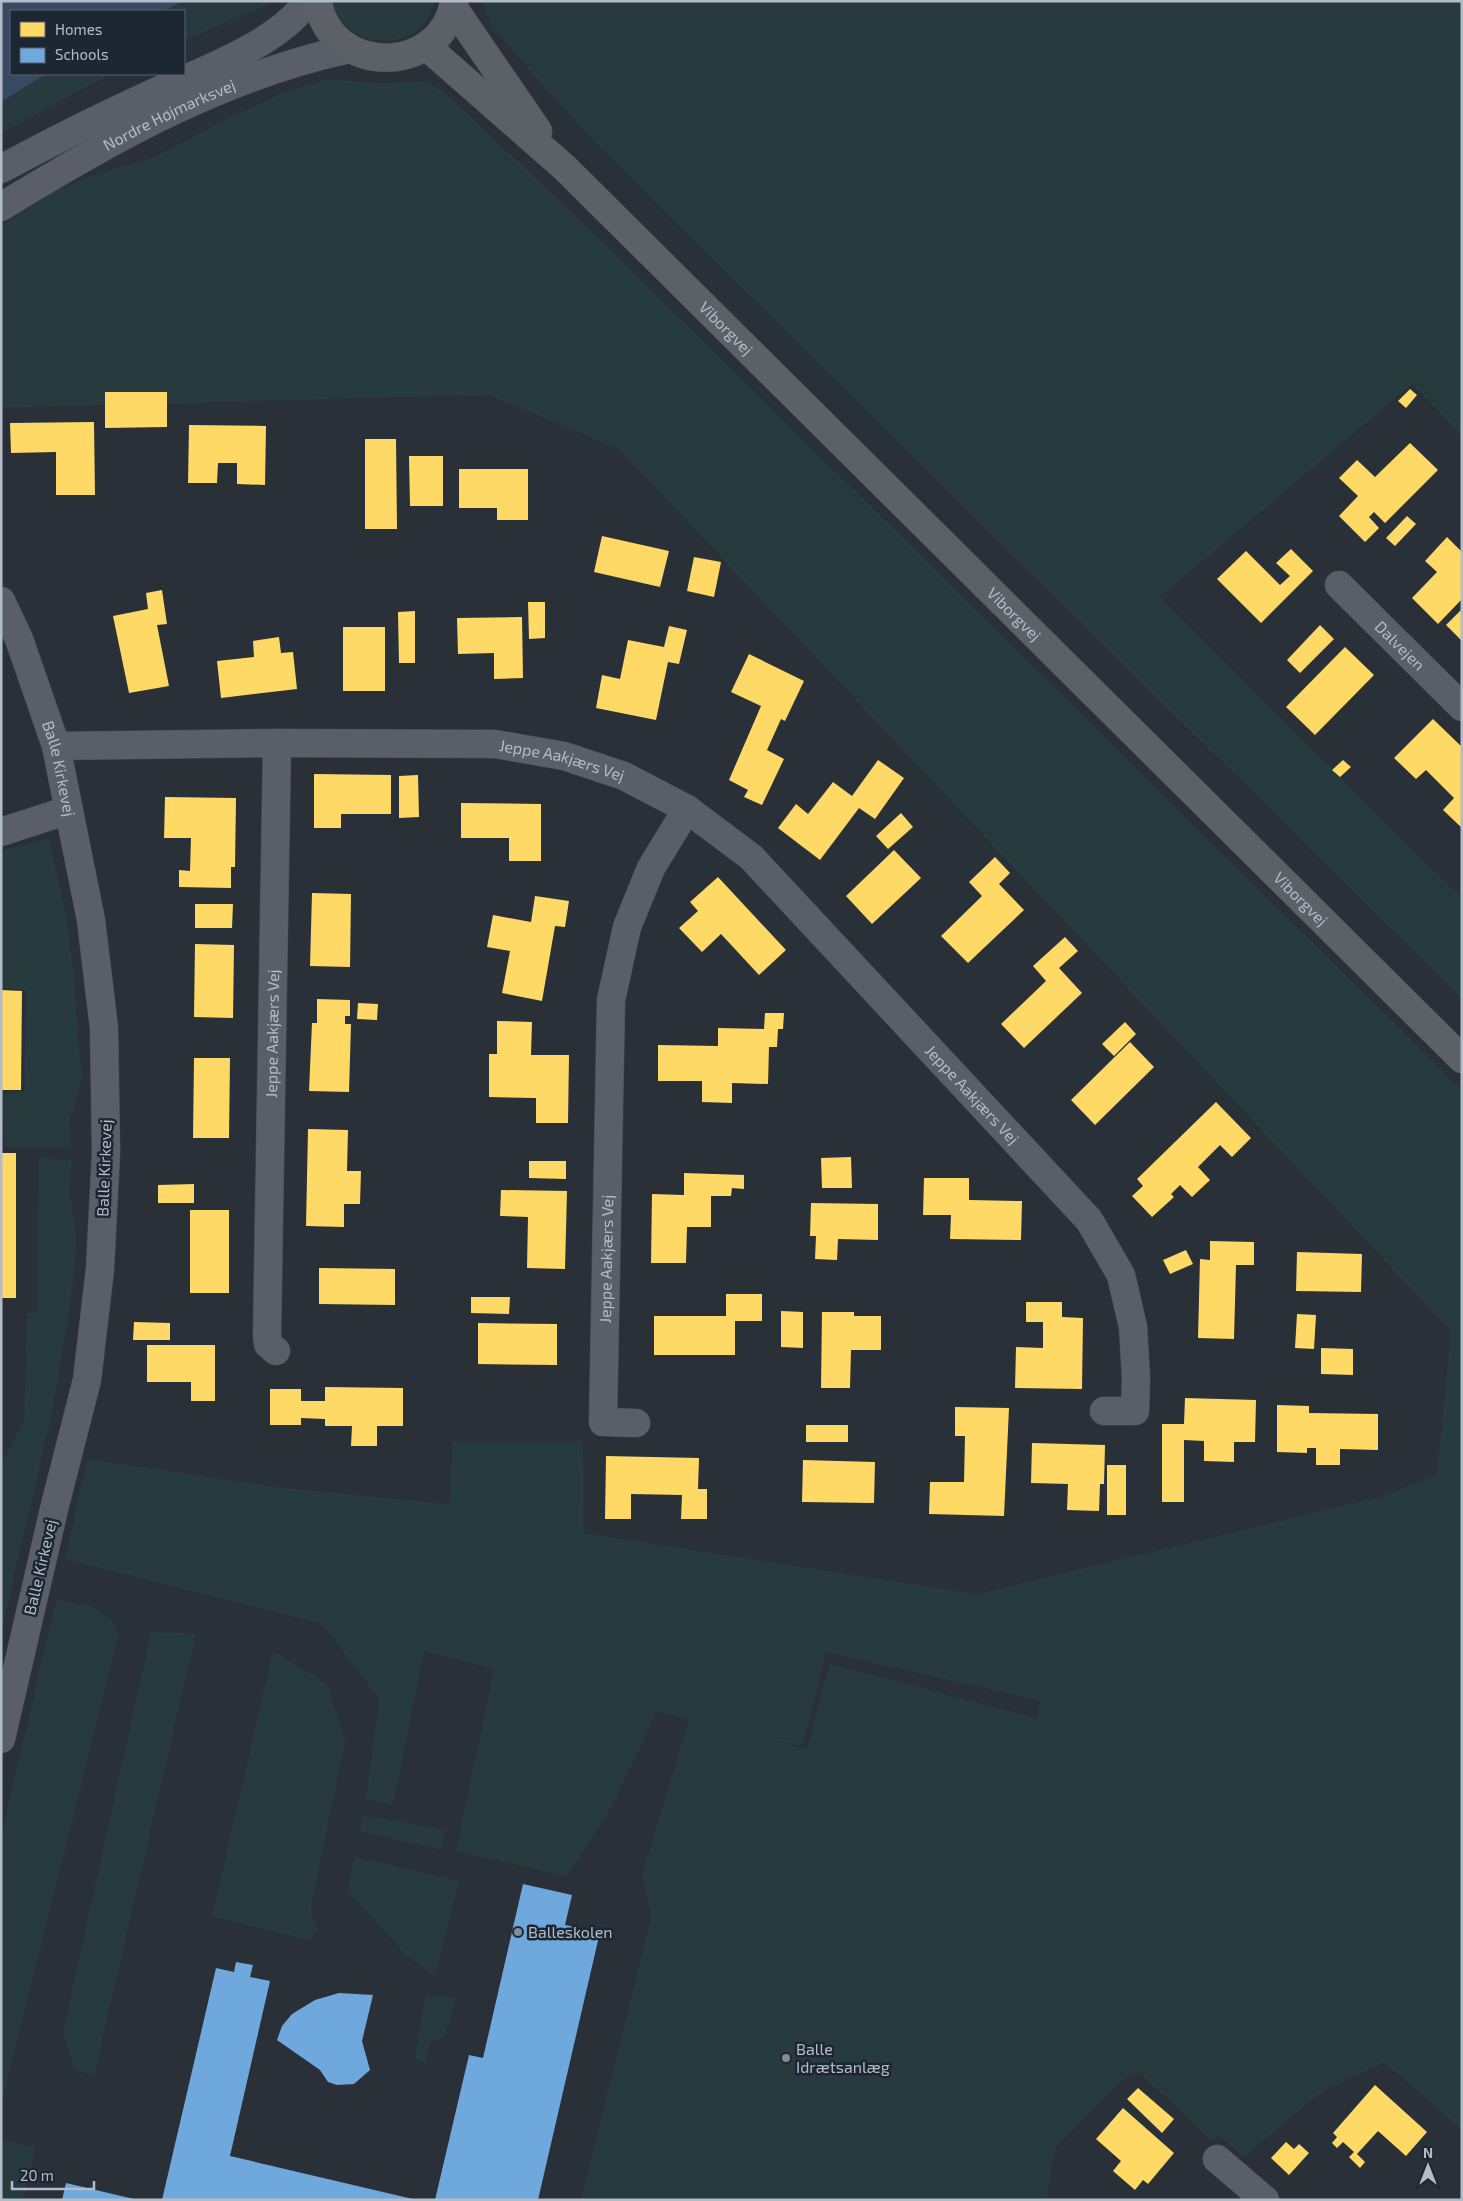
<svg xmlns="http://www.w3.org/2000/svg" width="1463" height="2201" viewBox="0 0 1463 2201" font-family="'Exo 2',sans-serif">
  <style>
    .green { fill: #273a3e; fill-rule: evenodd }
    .water { fill: #384963 }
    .homes { fill: #ffd966 }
    .schools { fill: #6fa8dc }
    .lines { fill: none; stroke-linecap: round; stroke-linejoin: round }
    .minor-casing { stroke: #484c53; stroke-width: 29 }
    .tertiary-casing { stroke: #484c53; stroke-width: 29 }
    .primary-casing { stroke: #484c55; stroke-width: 29 }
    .minor { stroke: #5a5e66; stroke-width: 28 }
    .tertiary { stroke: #5a5e66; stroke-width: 28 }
    .primary { stroke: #5c6168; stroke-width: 28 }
    .poi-dot { fill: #848b96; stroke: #1d2633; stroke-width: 2 }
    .labels { text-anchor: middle; stroke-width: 5; stroke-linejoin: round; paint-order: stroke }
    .street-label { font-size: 16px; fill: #b4bcc9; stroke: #1d2633 }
    .poi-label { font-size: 16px; fill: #b4bcc9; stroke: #1d2633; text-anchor: start }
  </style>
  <rect width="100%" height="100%" fill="#2a3038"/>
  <path class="green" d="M 183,1 L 275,1 L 184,41 L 184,11 L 164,11 Z
    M 333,1 L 435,1 C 432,10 429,18 423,25 C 396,54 341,42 333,1 Z
    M 481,1 L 1462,1 L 1462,435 L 1412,384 L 1160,597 L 1462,898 L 1462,999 L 594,142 L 494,30 Z
    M 46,74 L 111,74 L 1,133 L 1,102 Z
    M 329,79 L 378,83 L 427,81 L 449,96 L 603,242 L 1462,1090 L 1462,2130 L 1384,2062 L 1323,2091 L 1244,2157 L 1218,2135 L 1211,2141 L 1141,2074 L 1131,2073 L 1055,2148 L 1047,2200 L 581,2200 L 651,1916 L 642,1875 L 689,1720 L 657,1711 L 612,1807 L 567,1876 L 456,1851 L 494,1669 L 424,1651 L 393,1805 L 366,1799 L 379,1699 L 322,1624 L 65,1559 L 88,1459 L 276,1487 L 449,1504 L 452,1441 L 583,1441 L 584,1533 L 977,1594 L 1384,1496 L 1437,1474 L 1451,1331 L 619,449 L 488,395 L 1,408 L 1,226 L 52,192 L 85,178 L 154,157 L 230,117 L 287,91 ZM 826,1652 L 1041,1701 L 1036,1718 L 830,1664 L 807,1749 L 767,1739 L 802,1746 Z
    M 48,838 L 65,908 L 73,967 L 80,1056 L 82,1078 L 70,1120 L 71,1147 L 5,1147 L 1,1094 L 24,1092 L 26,990 L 1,988 L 1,851 Z
    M 39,1158 L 72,1160 L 69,1188 L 77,1239 L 70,1309 L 51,1417 L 1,1633 L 1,1465 L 24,1418 L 27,1313 L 38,1313 Z
    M 56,1600 L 94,1607 L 113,1620 L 119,1634 L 1,2105 L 1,1837 Z
    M 151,1632 L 196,1633 L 94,2076 L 74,2070 L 63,2032 Z
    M 273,1651 L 327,1684 L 345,1740 L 311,1909 L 317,1930 L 309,1940 L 212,1916 Z
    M 362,1815 L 446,1830 L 441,1850 L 360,1831 Z
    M 354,1857 L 447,1878 L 459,1884 L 435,1976 L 407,1956 L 348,1892 Z
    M 426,1994 L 456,1999 L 444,2038 L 432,2040 L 425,2063 L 414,2059 Z
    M 1,2140 L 35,2147 L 24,2200 L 1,2200 Z"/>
  <path class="water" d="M 1,1 L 183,1 L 164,11 L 11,11 L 11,74 L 46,74 L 1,102 Z"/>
  <path class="homes" d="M 1410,389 L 1417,395 L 1406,408 L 1398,401 Z
    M 105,392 L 167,392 L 167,427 L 105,428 Z
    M 94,422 L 95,495 L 56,495 L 56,452 L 11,453 L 10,423 Z
    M 189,425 L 266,426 L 265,485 L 237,484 L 237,463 L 218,463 L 217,483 L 188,483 Z
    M 365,439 L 396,439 L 397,529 L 365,529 Z
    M 1410,443 L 1438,470 L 1385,523 L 1374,512 L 1369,517 L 1379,528 L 1365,542 L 1339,516 L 1358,496 L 1339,478 L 1357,460 L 1375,477 Z
    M 409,456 L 443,456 L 443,506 L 410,506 Z
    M 459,469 L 528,469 L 528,520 L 497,520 L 497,508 L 459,508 Z
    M 1407,516 L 1416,524 L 1395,546 L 1386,538 Z
    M 602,536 L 669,551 L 660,587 L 594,572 Z
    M 1447,537 L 1462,552 L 1462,599 L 1438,624 L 1412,598 L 1437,572 L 1425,561 Z
    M 1291,549 L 1313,571 L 1261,623 L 1217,579 L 1246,551 L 1280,585 L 1290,576 L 1276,563 Z
    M 694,557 L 721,562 L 714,597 L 687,591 Z
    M 162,590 L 167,624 L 157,625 L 169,686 L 129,693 L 113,616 L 148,609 L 146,593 Z
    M 528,602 L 545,602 L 545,638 L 529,639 Z
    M 1462,609 L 1462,641 L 1446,625 Z
    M 415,611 L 415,663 L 399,663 L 398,612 Z
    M 522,617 L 523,678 L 494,679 L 494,653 L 458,654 L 457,618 Z
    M 1320,625 L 1334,639 L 1300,673 L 1287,660 Z
    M 669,626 L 687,630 L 679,664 L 668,662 L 656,720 L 596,708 L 602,675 L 620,679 L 628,640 L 664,647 Z
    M 343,627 L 385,627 L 385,691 L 343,691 Z
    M 279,637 L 281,653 L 293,652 L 297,689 L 221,698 L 217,661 L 254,657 L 253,641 Z
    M 1345,647 L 1374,675 L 1315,735 L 1286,707 Z
    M 749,654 L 804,681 L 785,721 L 781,719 L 767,750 L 784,759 L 762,805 L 744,797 L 748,790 L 729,780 L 761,706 L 731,692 Z
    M 1433,719 L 1462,747 L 1462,828 L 1443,810 L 1454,798 L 1426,770 L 1416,779 L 1394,758 Z
    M 878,760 L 904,778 L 875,819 L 859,808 L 820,860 L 778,828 L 796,804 L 808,814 L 833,782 L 852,796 Z
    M 1343,760 L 1351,767 L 1340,777 L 1332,770 Z
    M 314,774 L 391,775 L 391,814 L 341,814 L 341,828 L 314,828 Z
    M 418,775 L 419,817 L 399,818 L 399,776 Z
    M 165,797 L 236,798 L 235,867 L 231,867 L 231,888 L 179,887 L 179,870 L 190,871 L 191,838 L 164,838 Z
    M 461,803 L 541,804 L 541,861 L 509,861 L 509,838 L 461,838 Z
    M 901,813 L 913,827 L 888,849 L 876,836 Z
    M 894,850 L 921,878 L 872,924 L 846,896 Z
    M 995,857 L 1010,873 L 999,884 L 1024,910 L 968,963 L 941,936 L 982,896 L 969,882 Z
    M 718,877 L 786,950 L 759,975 L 721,934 L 702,952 L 679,928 L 698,911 L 690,902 Z
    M 312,893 L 351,894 L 350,967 L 310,966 Z
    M 535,896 L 569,901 L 565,927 L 555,926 L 542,1001 L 502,993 L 510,951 L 487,947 L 493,915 L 531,922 Z
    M 195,904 L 233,904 L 232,928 L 195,928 Z
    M 1065,937 L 1078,951 L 1059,968 L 1082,993 L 1024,1048 L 1001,1024 L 1046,981 L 1033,966 Z
    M 195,944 L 234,945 L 233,1018 L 194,1017 Z
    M 1,990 L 22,991 L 21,1090 L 1,1090 Z
    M 317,999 L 350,1000 L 350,1016 L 345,1016 L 345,1024 L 351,1024 L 349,1092 L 309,1091 L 312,1023 L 317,1023 Z
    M 358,1003 L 378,1004 L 377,1020 L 357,1019 Z
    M 765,1013 L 784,1013 L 783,1029 L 778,1029 L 777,1047 L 769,1047 L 768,1084 L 732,1083 L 732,1103 L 702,1102 L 702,1081 L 658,1081 L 658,1045 L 718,1046 L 718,1028 L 764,1029 Z
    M 497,1021 L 532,1022 L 531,1055 L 569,1055 L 568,1123 L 536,1123 L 536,1098 L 489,1097 L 489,1054 L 497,1054 Z
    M 1125,1022 L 1136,1034 L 1114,1056 L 1102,1044 Z
    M 1130,1042 L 1154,1067 L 1095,1125 L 1071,1100 Z
    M 194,1058 L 230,1058 L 229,1138 L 193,1138 Z
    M 1216,1102 L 1251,1138 L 1232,1157 L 1220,1145 L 1198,1167 L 1210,1180 L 1192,1197 L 1180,1185 L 1171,1194 L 1174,1197 L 1152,1217 L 1132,1196 L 1143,1186 L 1137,1179 Z
    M 308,1129 L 348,1130 L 347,1171 L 361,1171 L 360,1204 L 344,1204 L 344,1227 L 306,1226 Z
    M 1,1153 L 16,1153 L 16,1298 L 1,1298 Z
    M 851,1157 L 852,1188 L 822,1188 L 821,1158 Z
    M 529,1161 L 566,1161 L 566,1179 L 529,1178 Z
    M 684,1173 L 744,1175 L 744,1189 L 732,1188 L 731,1196 L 711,1196 L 711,1227 L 687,1227 L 686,1263 L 651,1263 L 652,1194 L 684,1195 Z
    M 924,1178 L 969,1178 L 969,1200 L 1022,1201 L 1021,1240 L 950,1239 L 951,1215 L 923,1215 Z
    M 194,1184 L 194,1203 L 158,1203 L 158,1185 Z
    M 501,1190 L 567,1191 L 565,1269 L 527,1268 L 528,1217 L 500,1216 Z
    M 811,1203 L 878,1204 L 878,1240 L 838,1239 L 837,1260 L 815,1259 L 816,1236 L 810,1236 Z
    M 190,1210 L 229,1210 L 229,1293 L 190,1293 Z
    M 1210,1241 L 1254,1242 L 1254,1265 L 1236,1265 L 1234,1339 L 1198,1338 L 1200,1259 L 1210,1260 Z
    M 1186,1250 L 1193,1264 L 1170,1274 L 1163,1260 Z
    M 1297,1252 L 1362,1254 L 1361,1292 L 1296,1291 Z
    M 319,1268 L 395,1269 L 395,1305 L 319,1304 Z
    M 726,1294 L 762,1294 L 762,1321 L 735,1321 L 735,1355 L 654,1355 L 654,1316 L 726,1316 Z
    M 471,1297 L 510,1297 L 509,1314 L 471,1313 Z
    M 1026,1302 L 1062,1302 L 1062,1317 L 1083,1318 L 1082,1389 L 1015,1388 L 1016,1347 L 1043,1348 L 1043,1322 L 1026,1322 Z
    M 781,1311 L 803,1312 L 803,1348 L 781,1347 Z
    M 822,1312 L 854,1312 L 854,1316 L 881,1316 L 881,1350 L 851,1350 L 850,1388 L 821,1388 Z
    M 1297,1314 L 1316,1315 L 1314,1349 L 1295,1348 Z
    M 134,1322 L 170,1323 L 170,1340 L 133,1340 Z
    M 478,1323 L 557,1324 L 557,1365 L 478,1364 Z
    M 147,1345 L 215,1345 L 215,1401 L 191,1401 L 191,1382 L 147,1382 Z
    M 1321,1348 L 1353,1349 L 1353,1375 L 1321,1374 Z
    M 325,1387 L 403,1388 L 403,1426 L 377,1426 L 377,1446 L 351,1446 L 352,1426 L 325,1426 L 325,1419 L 301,1418 L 301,1425 L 270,1425 L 270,1389 L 301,1389 L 301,1401 L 325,1401 Z
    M 1185,1398 L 1256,1400 L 1255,1442 L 1234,1442 L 1234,1462 L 1204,1461 L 1204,1441 L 1184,1440 L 1184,1502 L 1162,1502 L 1162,1424 L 1184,1424 Z
    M 1277,1405 L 1309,1406 L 1309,1413 L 1378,1414 L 1378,1450 L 1340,1449 L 1340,1465 L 1316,1465 L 1316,1448 L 1307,1448 L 1307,1453 L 1277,1452 Z
    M 955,1407 L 1009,1408 L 1004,1516 L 929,1514 L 930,1482 L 964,1482 L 965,1436 L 955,1436 Z
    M 806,1425 L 848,1425 L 848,1442 L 806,1442 Z
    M 1032,1443 L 1105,1445 L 1104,1484 L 1100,1484 L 1099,1511 L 1067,1510 L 1068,1484 L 1031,1483 Z
    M 606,1456 L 699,1458 L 698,1489 L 707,1489 L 707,1519 L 681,1519 L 682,1495 L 631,1494 L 631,1519 L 605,1519 Z
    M 803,1460 L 875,1462 L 874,1503 L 802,1502 Z
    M 1107,1465 L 1126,1465 L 1126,1515 L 1107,1515 Z
    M 1375,2085 L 1427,2132 L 1406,2156 L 1378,2131 L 1357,2154 L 1365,2162 L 1360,2168 L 1349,2157 L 1354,2152 L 1343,2142 L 1337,2148 L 1332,2143 L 1337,2137 L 1333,2133 Z
    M 1138,2088 L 1174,2119 L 1162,2133 L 1127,2099 Z
    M 1123,2108 L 1174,2153 L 1148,2184 L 1143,2180 L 1135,2190 L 1113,2171 L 1121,2161 L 1096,2139 Z
    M 1286,2142 L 1294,2149 L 1299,2144 L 1309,2153 L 1289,2175 L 1271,2158 Z"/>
  <path class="schools" d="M 523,1884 L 572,1895 L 565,1925 L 600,1932 L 538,2200 L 435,2200 L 469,2055 L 483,2058 Z
    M 236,1962 L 253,1965 L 250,1977 L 270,1981 L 230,2156 L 417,2200 L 162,2200 L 216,1968 L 234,1972 Z
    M 339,1993 L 373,1995 L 362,2041 L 370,2070 L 354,2084 L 337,2085 L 328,2082 L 320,2070 L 277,2040 L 282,2026 L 292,2014 L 315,2000 Z
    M 66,2183 L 134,2199 L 134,2200 L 62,2200 Z"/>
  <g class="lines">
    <defs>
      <g id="minor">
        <path id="s1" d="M 1339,585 L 1462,707"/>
        <path id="s2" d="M 56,746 L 277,743 L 495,744 L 564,756 L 624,776 L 687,809 L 751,857 L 1089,1220 L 1121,1275 L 1133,1327 L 1136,1377 L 1135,1411 L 1104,1411"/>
        <path d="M 1,832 L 69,810"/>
        <path id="s3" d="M 276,1351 L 268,1344 L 267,1335 L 277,743"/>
        <path id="s4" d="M 636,1423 L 603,1422 L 611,1000 L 627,927 L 651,868 L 687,809"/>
        <path d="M 1217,2159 L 1265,2200"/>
      </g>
      <g id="tertiary">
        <path d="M 1,169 C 49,143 99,118 149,95 C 199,72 276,46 308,1"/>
        <path id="s5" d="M 1,207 C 110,140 223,76 349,49"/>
        <path id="s6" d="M 1,601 L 19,639 L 56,746 L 91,920 L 104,1028 L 106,1152 L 100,1269 L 87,1380 L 55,1505 L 1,1739"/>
      </g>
      <g id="primary">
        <path d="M 318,1 C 329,76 442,77 454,1"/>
        <path d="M 453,7 L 538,131"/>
        <path id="s7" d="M 426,46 L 565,168 L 1462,1059"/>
      </g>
    </defs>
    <use href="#minor" class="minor-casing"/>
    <use href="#tertiary" class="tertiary-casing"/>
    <use href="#primary" class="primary-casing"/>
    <use href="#minor" class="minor"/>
    <use href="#tertiary" class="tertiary"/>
    <use href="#primary" class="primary"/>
  </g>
  <g class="poi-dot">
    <circle cx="518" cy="1932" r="5"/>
    <circle cx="786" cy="2058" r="5"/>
  </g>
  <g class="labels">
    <g class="street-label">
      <text dy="6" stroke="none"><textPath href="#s5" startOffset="192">Nordre Højmarksvej</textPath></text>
      <text dy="6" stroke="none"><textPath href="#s7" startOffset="412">Viborgvej</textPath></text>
      <text dy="6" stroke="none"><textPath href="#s7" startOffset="818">Viborgvej</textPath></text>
      <text dy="6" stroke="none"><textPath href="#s1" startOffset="86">Dalvejen</textPath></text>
      <text dy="6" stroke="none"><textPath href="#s2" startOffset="508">Jeppe Aakjærs Vej</textPath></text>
      <text dy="6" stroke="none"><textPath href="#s6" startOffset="178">Balle Kirkevej</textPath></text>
      <text dy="6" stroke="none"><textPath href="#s7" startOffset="1222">Viborgvej</textPath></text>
      <text dy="6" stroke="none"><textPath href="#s3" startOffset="321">Jeppe Aakjærs Vej</textPath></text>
      <text dy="6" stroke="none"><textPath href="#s2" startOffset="1048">Jeppe Aakjærs Vej</textPath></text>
      <text transform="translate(104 1168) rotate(-88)" y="6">Balle Kirkevej</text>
      <text dy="6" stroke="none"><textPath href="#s4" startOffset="196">Jeppe Aakjærs Vej</textPath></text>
      <text transform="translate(40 1567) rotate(-77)" y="6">Balle Kirkevej</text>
    </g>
    <g class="poi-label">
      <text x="528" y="1938">Balleskolen</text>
      <text x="796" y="2055">Balle<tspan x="796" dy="18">Idrætsanlæg</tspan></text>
    </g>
  </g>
  <rect width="1463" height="2201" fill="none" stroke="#b4bcc9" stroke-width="5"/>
  <rect x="10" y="10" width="175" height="65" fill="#1d2633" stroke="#59626f"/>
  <rect x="20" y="22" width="25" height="15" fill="#ffd966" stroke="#59626f"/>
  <text x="55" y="35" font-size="15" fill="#b4bcc9">Homes</text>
  <rect x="20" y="48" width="25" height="15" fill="#6fa8dc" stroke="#59626f"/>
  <text x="55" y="60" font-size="15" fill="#b4bcc9">Schools</text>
  <g transform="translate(1428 2166)" stroke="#1d2633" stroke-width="4" paint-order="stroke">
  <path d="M0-4L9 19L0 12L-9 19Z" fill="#b4bcc9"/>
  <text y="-8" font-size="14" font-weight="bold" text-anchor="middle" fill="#b4bcc9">N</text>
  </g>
  <path d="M12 2181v8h82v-8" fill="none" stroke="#b4bcc9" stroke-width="2.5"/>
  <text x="20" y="2181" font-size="15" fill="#b4bcc9" stroke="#1d2633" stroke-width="4" paint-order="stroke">20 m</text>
</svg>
